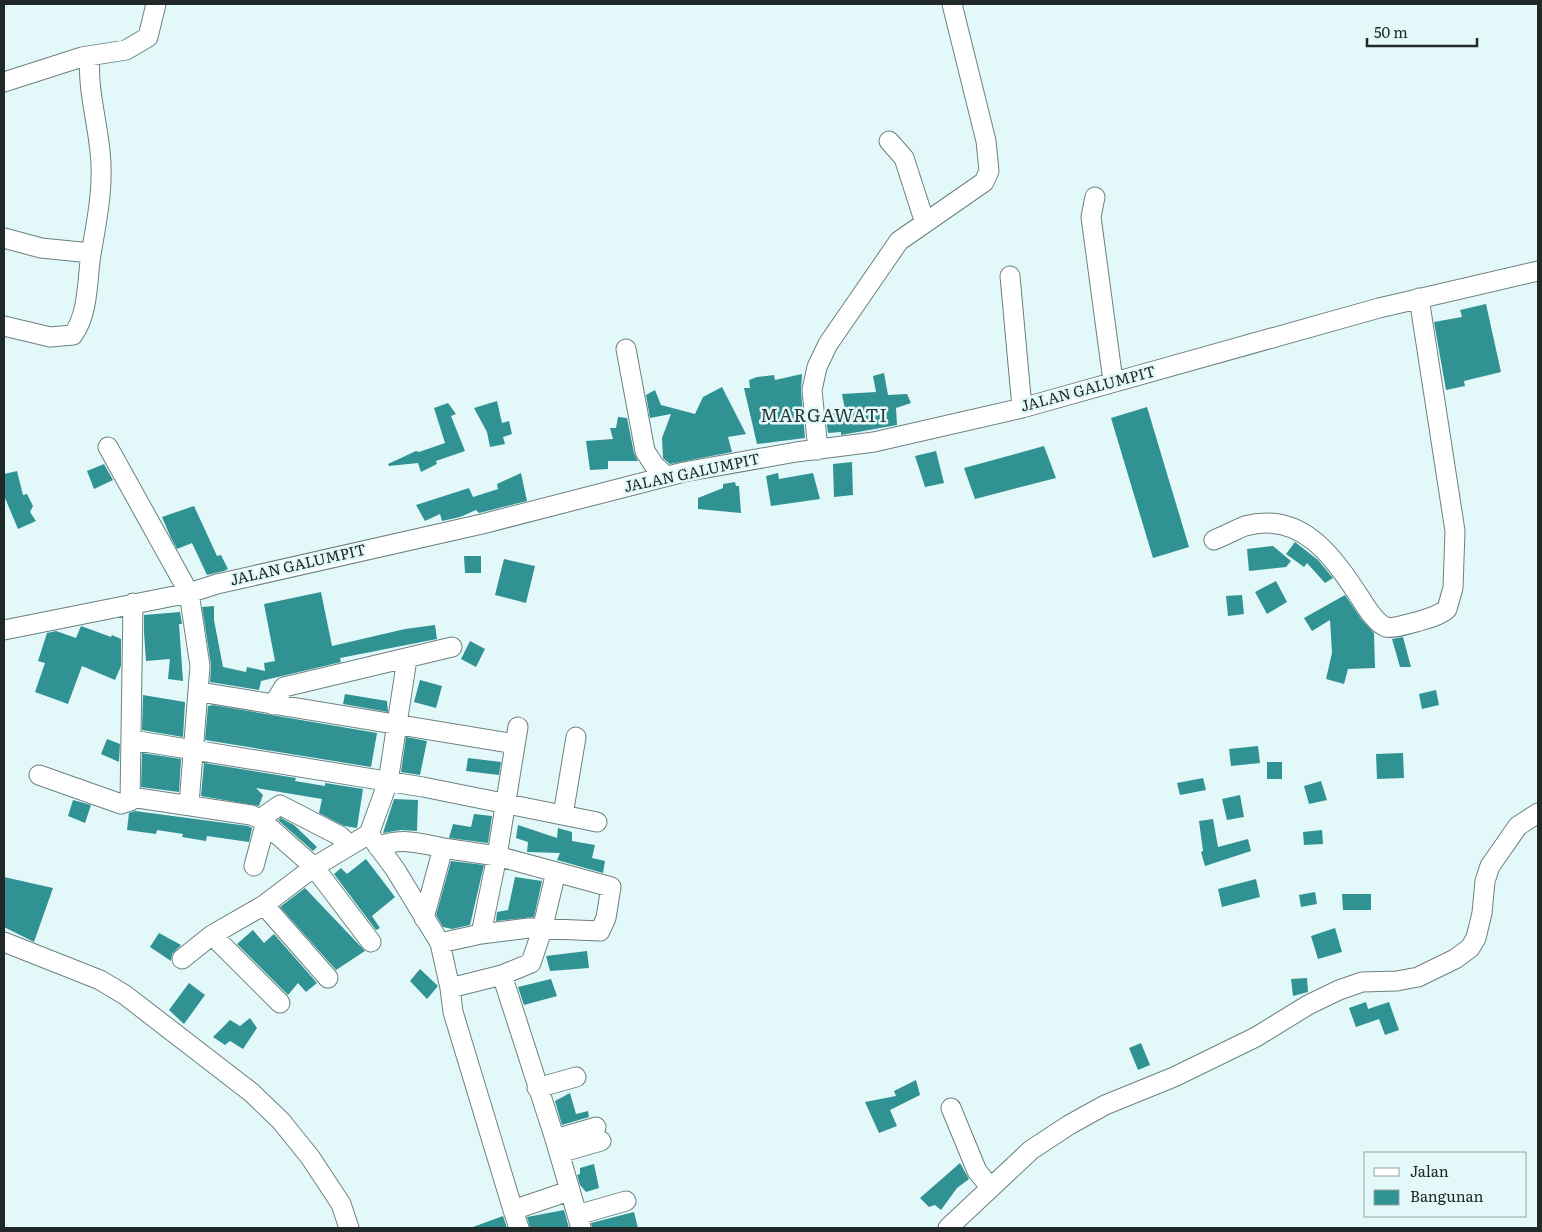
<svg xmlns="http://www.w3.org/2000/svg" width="1542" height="1232" viewBox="0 0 1542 1232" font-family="Literata,serif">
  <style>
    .building { fill: #319293 }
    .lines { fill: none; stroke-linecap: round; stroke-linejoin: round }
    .minor-casing { stroke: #6d8080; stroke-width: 21 }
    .minor { stroke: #fff; stroke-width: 19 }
    .labels { text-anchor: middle; stroke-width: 5; stroke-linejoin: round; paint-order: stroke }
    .street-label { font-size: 15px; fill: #202828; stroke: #e3f8f8 }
    .quarter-label { font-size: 18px; letter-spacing: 1px; fill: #273939; stroke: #e3f8f8 }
  </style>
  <rect width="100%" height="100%" fill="#e3f8f8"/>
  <path class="building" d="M 1486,304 L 1501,372 L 1464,381 L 1465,386 L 1446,390 L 1434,322 L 1462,317 L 1460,310 Z
    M 884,373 L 888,395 L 907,394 L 911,403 L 896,408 L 897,425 L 841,435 L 841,432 L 828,433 L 825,412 L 846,415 L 842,394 L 876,392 L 873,376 Z
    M 802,374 L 801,391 L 805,438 L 757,444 L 744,388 L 750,388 L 749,380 L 757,377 L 774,375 L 775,380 Z
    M 722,387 L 746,434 L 728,437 L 732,452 L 670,464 L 663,458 L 662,438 L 671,414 L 650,418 L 646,395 L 655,390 L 661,405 L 695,414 L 703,397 Z
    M 497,401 L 502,423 L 509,421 L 512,434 L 503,437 L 505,444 L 490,447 L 487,432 L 474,408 Z
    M 448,403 L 456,414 L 451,416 L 465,451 L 436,461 L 437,464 L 421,472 L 418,463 L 389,466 L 388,464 L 416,451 L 419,452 L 445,443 L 434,408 Z
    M 1147,407 L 1189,547 L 1153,558 L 1111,418 Z
    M 618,417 L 627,418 L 634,453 L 638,461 L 608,461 L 608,469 L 590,470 L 586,441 L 613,439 L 610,428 L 616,428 Z
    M 1044,446 L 1056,478 L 975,499 L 964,468 Z
    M 936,451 L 944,483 L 925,487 L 915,456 Z
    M 852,462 L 853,495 L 834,497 L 833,464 Z
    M 104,464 L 113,480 L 94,489 L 87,471 Z
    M 17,471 L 23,495 L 27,494 L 33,506 L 30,512 L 36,521 L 18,529 L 5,498 L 4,489 L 4,474 Z
    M 521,473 L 527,501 L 479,513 L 476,510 L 460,517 L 442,521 L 440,514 L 425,521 L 416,505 L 469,488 L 473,497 L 498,489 L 497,484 Z
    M 778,473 L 779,479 L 813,473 L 820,499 L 771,506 L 766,476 Z
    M 735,482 L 736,486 L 739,486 L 741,513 L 698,509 L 698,498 L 723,488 L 723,484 Z
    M 194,506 L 217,556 L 221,555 L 228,569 L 224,571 L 207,575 L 192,543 L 177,549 L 171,538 L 162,517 Z
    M 1295,542 L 1318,560 L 1333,578 L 1325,583 L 1307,563 L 1304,567 L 1286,554 Z
    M 1273,546 L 1291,561 L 1286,567 L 1249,571 L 1247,549 Z
    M 464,556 L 481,556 L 481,573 L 465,573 Z
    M 504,559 L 535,566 L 526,603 L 495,595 Z
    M 1276,581 L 1287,602 L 1267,614 L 1255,592 Z
    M 321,592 L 332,646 L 405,629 L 435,625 L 437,639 L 340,658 L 341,662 L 261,681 L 259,690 L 210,682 L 211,665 L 202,607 L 214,606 L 214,620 L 223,667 L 246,672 L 247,667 L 265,671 L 264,663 L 275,661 L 264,604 Z
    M 1242,595 L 1244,614 L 1228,616 L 1226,596 Z
    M 1345,595 L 1362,620 L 1374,633 L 1375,668 L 1348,669 L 1344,684 L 1326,679 L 1332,653 L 1330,620 L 1312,631 L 1304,618 Z
    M 180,612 L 182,624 L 179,624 L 183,681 L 168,679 L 170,659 L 146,661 L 144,633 L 144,615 Z
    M 81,626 L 111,637 L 112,635 L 121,639 L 121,666 L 115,680 L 82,666 L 68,704 L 35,692 L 45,663 L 38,661 L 47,633 L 56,631 L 76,638 Z
    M 1403,637 L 1411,667 L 1400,667 L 1392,639 Z
    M 470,641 L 485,649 L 476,667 L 461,659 Z
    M 420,680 L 442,686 L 436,708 L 414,702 Z
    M 1436,690 L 1439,705 L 1422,709 L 1419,694 Z
    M 345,694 L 387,701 L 388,712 L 343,704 Z
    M 143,695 L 185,702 L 183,737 L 142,730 Z
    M 213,705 L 377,733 L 371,767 L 205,740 L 208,706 Z
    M 406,737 L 427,741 L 420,775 L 401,772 Z
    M 107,739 L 120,744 L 119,762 L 101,754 Z
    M 1258,746 L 1260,763 L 1231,766 L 1229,749 Z
    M 142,753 L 181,759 L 179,792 L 141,787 Z
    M 1403,753 L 1404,778 L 1377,779 L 1376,754 Z
    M 468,758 L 501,762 L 499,775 L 466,771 Z
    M 1267,762 L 1282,762 L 1282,779 L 1267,779 Z
    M 204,763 L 296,778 L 295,781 L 325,786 L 325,783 L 363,789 L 357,828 L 344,826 L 319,813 L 322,799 L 256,788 L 263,795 L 259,806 L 201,796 Z
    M 1203,778 L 1206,790 L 1180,795 L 1177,783 Z
    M 1321,781 L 1327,800 L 1309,804 L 1304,786 Z
    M 1240,795 L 1244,817 L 1227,820 L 1222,799 Z
    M 394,799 L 418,800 L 417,831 L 401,830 L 383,833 Z
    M 73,800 L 91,805 L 85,823 L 68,816 Z
    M 135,811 L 248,826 L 252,828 L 251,833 L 249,842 L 207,836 L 206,841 L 182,837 L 183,834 L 157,830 L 156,834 L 127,830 L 129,813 Z
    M 474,814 L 492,816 L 488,843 L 449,838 L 453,824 L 471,827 Z
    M 281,818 L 294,825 L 317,847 L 313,851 L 278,820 Z
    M 1213,819 L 1218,847 L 1248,839 L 1251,851 L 1205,866 L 1201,852 L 1203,851 L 1199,821 Z
    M 518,825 L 557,838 L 558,828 L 572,832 L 572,841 L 595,845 L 592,858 L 605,861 L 603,873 L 557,860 L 560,853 L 527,852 L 528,842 L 516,838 Z
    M 1322,830 L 1323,844 L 1304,845 L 1303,832 Z
    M 366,859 L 395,897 L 372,916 L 380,928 L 376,930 L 334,874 L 341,868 L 347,874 Z
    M 451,861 L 484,865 L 470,925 L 452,929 L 443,927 L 436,915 Z
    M 4,877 L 53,888 L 34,942 L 4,927 Z
    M 515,877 L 542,881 L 534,917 L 496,921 L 497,912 L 508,910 Z
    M 1256,879 L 1260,897 L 1222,907 L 1218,889 Z
    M 305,888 L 365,951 L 336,970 L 280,907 Z
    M 1315,892 L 1317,904 L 1301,907 L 1299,895 Z
    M 1342,894 L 1371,894 L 1371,910 L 1343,910 Z
    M 1335,928 L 1342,952 L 1318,959 L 1311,936 Z
    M 253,930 L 264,943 L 274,934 L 317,983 L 306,992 L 298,983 L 288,995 L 237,944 Z
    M 159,933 L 181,945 L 172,954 L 171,961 L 150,947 Z
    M 587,951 L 589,968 L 550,971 L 546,956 Z
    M 420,969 L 438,986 L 427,999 L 410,981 Z
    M 1307,978 L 1308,992 L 1293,996 L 1291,979 Z
    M 551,979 L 557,996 L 524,1005 L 518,987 Z
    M 189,983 L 205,995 L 184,1024 L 169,1010 Z
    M 1366,1002 L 1368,1009 L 1389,1002 L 1399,1030 L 1385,1035 L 1379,1019 L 1356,1027 L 1349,1008 Z
    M 250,1018 L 257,1028 L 243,1049 L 230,1041 L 225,1045 L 213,1037 L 230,1020 L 240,1026 Z
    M 1141,1043 L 1150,1065 L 1138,1070 L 1129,1048 Z
    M 916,1080 L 920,1095 L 890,1110 L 897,1126 L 879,1133 L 865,1102 L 896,1096 L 894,1091 Z
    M 570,1093 L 576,1114 L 588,1111 L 589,1117 L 562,1125 L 555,1101 Z
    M 960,1163 L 969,1179 L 957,1188 L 941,1210 L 935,1205 L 929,1207 L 920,1198 Z
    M 594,1164 L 599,1188 L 586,1192 L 580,1185 L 577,1175 L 580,1174 L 580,1168 Z
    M 564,1210 L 569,1228 L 530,1228 L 527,1217 Z
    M 634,1212 L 638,1228 L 592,1228 L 591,1223 Z
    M 503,1216 L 507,1228 L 473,1228 L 473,1227 Z"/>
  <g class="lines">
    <defs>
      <path id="minor" d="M 4,82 L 82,57 L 126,50 L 148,37 L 156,4
        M 889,141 L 904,158 L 925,223
        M 1095,197 L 1091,217 L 1113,381
        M 4,238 L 41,248 L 91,253
        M 1010,276 L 1022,408
        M 4,326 L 50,337 L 73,335 C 89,313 87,279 91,254 C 97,219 104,187 100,151 C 97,120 87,87 90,56
        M 626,349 L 645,451 L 654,465 L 666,476
        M 108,447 L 189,593 L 200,666 L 189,804
        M 818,450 L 812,390 L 817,367 L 828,344 L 899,241 L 984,182 L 989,171 L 986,141 L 952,4
        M 1214,540 C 1224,536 1235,530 1245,526 C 1301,511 1332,555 1359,596 C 1365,605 1375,623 1386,627 C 1394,629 1408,624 1416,622 C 1426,619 1439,616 1447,609 L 1453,588 L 1455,531 L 1419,298
        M 4,630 L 189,593 L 217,584 L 482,524 L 684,472 L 796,452 L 874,442 L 1022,408 L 1379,308 L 1538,271
        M 200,692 L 515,744
        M 273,705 L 284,687 L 452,647
        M 132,740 L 423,787 L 597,822
        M 39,775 L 121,804 L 130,801 L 133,603
        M 131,797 L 251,815 L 260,819 L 314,867 L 371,942
        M 563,815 L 576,737
        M 260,819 L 280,805 L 340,836 L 350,845
        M 369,834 L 395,869 L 440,943 L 450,988 L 502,975 L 555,1139 L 581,1228
        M 378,847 C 400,837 420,843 443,848
        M 254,866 L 265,825
        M 264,905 L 328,978
        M 424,918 L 443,848 L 497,856 L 481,934 L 529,928 L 600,931 L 606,918 L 611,887 L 556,872
        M 4,942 L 100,980 L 125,995 L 252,1093 L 281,1121 L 310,1157 L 341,1204 L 349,1228
        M 440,943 L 481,934
        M 182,959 L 212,935
        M 502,975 L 531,963 L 542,930 L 556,872 L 497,856 L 518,727
        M 450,988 L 453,1012 L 513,1210 L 569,1191
        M 280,1003 L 212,935 L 264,905 L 314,867 L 369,834 L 388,782 L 407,659
        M 537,1088 L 576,1077
        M 951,1108 L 977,1171 L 990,1187
        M 555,1139 L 596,1127
        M 559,1153 L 601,1141
        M 513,1210 L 519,1228
        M 577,1215 L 626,1201
        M 948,1228 L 1031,1150 L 1069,1125 L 1105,1105 L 1174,1077 L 1256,1037 L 1308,1005 L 1339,990 L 1362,982 L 1397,981 L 1418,977 L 1455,959 L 1470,948 L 1476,938 L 1482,913 L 1485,881 L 1490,866 L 1518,826 L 1538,813"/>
    </defs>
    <use href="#minor" class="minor-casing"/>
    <use href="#minor" class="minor"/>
  </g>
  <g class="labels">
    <g class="street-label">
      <text transform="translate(1088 389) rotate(-15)" y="5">JALAN GALUMPIT</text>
      <text transform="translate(692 473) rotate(-12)" y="5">JALAN GALUMPIT</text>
      <text transform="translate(298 565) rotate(-13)" y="5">JALAN GALUMPIT</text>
    </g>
    <g class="quarter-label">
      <text x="824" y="422">MARGAWATI</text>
    </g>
  </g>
  <rect width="1542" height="1232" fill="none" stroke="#202828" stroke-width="10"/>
  <rect x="1364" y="1152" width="162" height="65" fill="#e3f8f8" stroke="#95a5a5"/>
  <rect x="1374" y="1168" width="25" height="8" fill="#ffffff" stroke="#95a5a5"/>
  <text x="1410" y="1177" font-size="15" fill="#202828">Jalan</text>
  <rect x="1374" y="1190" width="25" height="15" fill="#319293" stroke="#95a5a5"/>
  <text x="1410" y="1202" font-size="15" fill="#202828">Bangunan</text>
  <path d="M1367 38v8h110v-8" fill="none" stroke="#202828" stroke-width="2.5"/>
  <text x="1374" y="38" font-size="15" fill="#202828" stroke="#e3f8f8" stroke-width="4" paint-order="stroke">50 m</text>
</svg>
